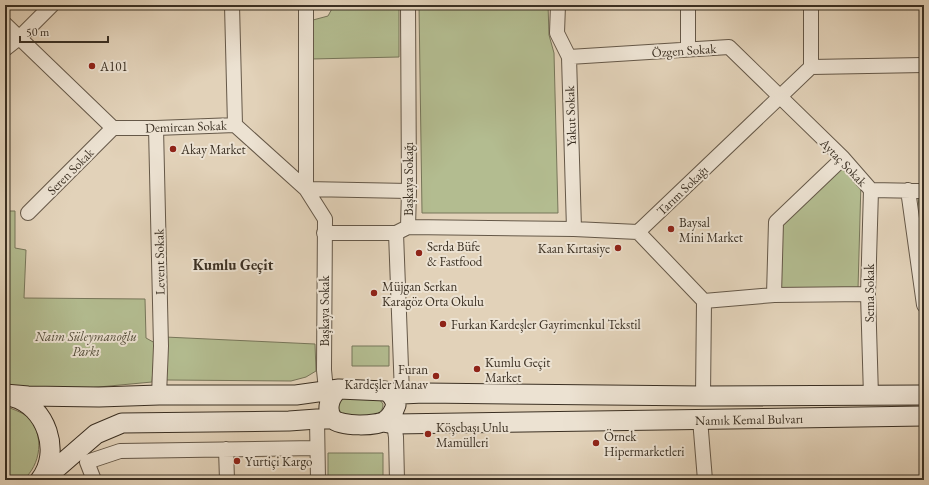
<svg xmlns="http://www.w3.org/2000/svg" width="929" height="485" viewBox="0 0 929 485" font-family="'EB Garamond',serif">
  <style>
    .green { fill: #b3bc90; stroke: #77765a }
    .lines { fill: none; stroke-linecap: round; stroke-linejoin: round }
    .street-casing { stroke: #655848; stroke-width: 16 }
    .secondary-casing { stroke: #3b3023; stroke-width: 21 }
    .street { stroke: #ece2d2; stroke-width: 14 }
    .secondary { stroke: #ece2d2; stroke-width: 19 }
    .poi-dot { fill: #8f2418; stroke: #ece2d2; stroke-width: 1.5 }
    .labels { text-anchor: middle; stroke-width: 4; stroke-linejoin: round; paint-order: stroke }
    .street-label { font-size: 13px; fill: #3b3023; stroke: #ece2d2 }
    .poi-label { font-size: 13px; fill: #3b3023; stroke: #ece2d2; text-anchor: start }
    .park-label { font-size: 13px; font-style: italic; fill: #534c39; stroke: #ece2d2 }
    .quarter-label { font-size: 15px; font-weight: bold; fill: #3b3023; stroke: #ece2d2 }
  </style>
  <rect width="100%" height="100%" fill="#e2d2b9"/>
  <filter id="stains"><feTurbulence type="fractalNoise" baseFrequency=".005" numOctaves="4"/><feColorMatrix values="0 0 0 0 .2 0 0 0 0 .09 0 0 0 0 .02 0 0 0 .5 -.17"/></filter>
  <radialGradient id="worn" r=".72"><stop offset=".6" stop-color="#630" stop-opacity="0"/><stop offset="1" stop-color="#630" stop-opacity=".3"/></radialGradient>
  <path class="green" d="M 334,5 L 399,5 L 399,57 L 311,59 L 313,20 L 328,16 Z
    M 419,5 L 548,5 L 549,35 L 554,53 L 558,213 L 422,213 Z
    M 839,161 L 861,182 L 858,289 L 780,288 L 781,225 Z
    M 918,198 L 924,198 L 924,247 Z
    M 5,211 L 15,211 L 15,248 L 26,250 L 24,298 L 145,299 L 146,338 L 155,343 L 152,382 L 88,388 L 10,386 L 5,384 Z
    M 165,337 L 315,344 L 316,371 L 306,377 L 291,381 L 167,380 L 164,375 Z
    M 352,346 L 389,346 L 389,366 L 352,366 Z
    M 338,398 L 380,400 L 383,404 C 384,422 350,415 338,414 Z
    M 5,406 C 12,409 22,412 28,417 C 45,435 41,465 23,480 L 5,480 Z
    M 328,453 L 383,453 L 383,480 L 328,480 Z"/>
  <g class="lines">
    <defs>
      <path id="street" d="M 232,5 L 235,125
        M 306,5 L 306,189 L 325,219 L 324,370 L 326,390
        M 558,5 L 557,33 L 569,57 L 574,229
        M 688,5 L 688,49
        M 811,5 L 811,67
        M 5,24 L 113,128 L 156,128 L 235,125 L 306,189 L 409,191
        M 5,49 L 19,38 L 52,5
        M 569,57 L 729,47 L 843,158 L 871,190 L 924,191
        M 156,128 L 161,346 L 159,395
        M 871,190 L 868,294 L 871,396
        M 908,190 L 924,305
        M 28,213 L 113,128
        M 408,227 L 574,229 L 638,232 L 811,67 L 924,65
        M 638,232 L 704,301 L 703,396
        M 324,233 L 396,233 L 408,227 L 409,191 L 408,5
        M 396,233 L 402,394
        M 774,295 L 776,222 L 843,158
        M 704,301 L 774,295 L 868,294
        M 317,419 L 318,480
        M 700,419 L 705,480
        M 394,424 L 396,437 L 397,480
        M 226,449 L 227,480
        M 94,480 L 87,462 L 120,451 L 316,448"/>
      <path id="secondary" d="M 339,389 L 385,391 C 392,394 394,398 396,405 C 394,411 391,417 385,421 C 377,426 341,427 333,419 C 325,410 330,395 339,389 Z
        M 390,393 L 402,394 L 424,393 L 703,396 L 924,395
        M 5,394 L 28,396 L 99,397 L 159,395 L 296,395 L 339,389
        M 13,397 C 46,406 62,452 40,480
        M 383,422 L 394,424 L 924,416
        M 43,480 L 96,434 L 122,423 L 289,421 L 317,419 L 333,419"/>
    </defs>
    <use href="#street" class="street-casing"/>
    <use href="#secondary" class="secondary-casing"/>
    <use href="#street" class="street"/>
    <use href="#secondary" class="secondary"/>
  </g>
  <g class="poi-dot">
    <circle cx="92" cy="66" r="4"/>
    <circle cx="173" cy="149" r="4"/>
    <circle cx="671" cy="229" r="4"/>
    <circle cx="618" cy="248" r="4"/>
    <circle cx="419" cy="253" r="4"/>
    <circle cx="374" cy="293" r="4"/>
    <circle cx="443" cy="324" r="4"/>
    <circle cx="477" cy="369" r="4"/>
    <circle cx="436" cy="376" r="4"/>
    <circle cx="428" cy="434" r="4"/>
    <circle cx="596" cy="443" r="4"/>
    <circle cx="237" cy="461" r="4"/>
  </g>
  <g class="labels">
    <g class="street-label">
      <text transform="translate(684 50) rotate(-4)" y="5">Özgen Sokak</text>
      <text transform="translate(570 116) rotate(-92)" y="5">Yakut Sokak</text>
      <text transform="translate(186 126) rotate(-2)" y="5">Demircan Sokak</text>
      <text transform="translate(844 162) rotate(46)" y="5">Aytaç Sokak</text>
      <text transform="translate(70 171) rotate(-45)" y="5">Seren Sokak</text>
      <text transform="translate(408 179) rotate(-90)" y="5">Başkaya Sokağı</text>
      <text transform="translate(682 190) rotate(-44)" y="5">Tarım Sokağı</text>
      <text transform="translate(159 262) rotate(-91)" y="5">Levent Sokak</text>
      <text transform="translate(869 293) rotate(-90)" y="5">Sema Sokak</text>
      <text transform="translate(324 311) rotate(-90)" y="5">Başkaya Sokak</text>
      <text transform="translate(749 419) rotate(-1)" y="5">Namık Kemal Bulvarı</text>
    </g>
    <g class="poi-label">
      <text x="100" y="71">A101</text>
      <text x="181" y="154">Akay Market</text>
      <text x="679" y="227">Baysal<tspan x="679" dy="15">Mini Market</tspan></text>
      <text x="427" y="251">Serda Büfe<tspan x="427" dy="15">&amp; Fastfood</tspan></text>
      <text x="610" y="253" text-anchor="end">Kaan Kırtasiye</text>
      <text x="382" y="291">Müjgan Serkan<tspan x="382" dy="15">Karagöz Orta Okulu</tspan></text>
      <text x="451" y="329">Furkan Kardeşler Gayrimenkul Tekstil</text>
      <text x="485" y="367">Kumlu Geçit<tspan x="485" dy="15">Market</tspan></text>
      <text x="428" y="374" text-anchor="end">Furan<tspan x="428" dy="15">Kardeşler Manav</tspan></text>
      <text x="436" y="432">Köşebaşı Unlu<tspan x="436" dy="15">Mamülleri</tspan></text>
      <text x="604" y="441">Örnek<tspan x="604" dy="15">Hipermarketleri</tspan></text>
      <text x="245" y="466">Yurtiçi Kargo</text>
    </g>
    <g class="park-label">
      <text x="86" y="341">Naim Süleymanoğlu<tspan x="86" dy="15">Parkı</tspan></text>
    </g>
    <g class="quarter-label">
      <text x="233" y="270">Kumlu Geçit</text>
    </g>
  </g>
  <rect width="929" height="485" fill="none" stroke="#e2d2b9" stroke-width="20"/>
  <rect x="6" y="6" width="917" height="473" fill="none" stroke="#3b3023" stroke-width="2"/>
  <rect x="10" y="10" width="909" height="465" fill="none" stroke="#3b3023"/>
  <path d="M20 36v6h88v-6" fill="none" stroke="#3b3023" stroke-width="2"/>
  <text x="26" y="36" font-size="12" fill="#3b3023" stroke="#ece2d2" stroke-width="3" paint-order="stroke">50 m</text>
  <rect width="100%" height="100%" filter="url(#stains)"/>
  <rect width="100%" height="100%" fill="url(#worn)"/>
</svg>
